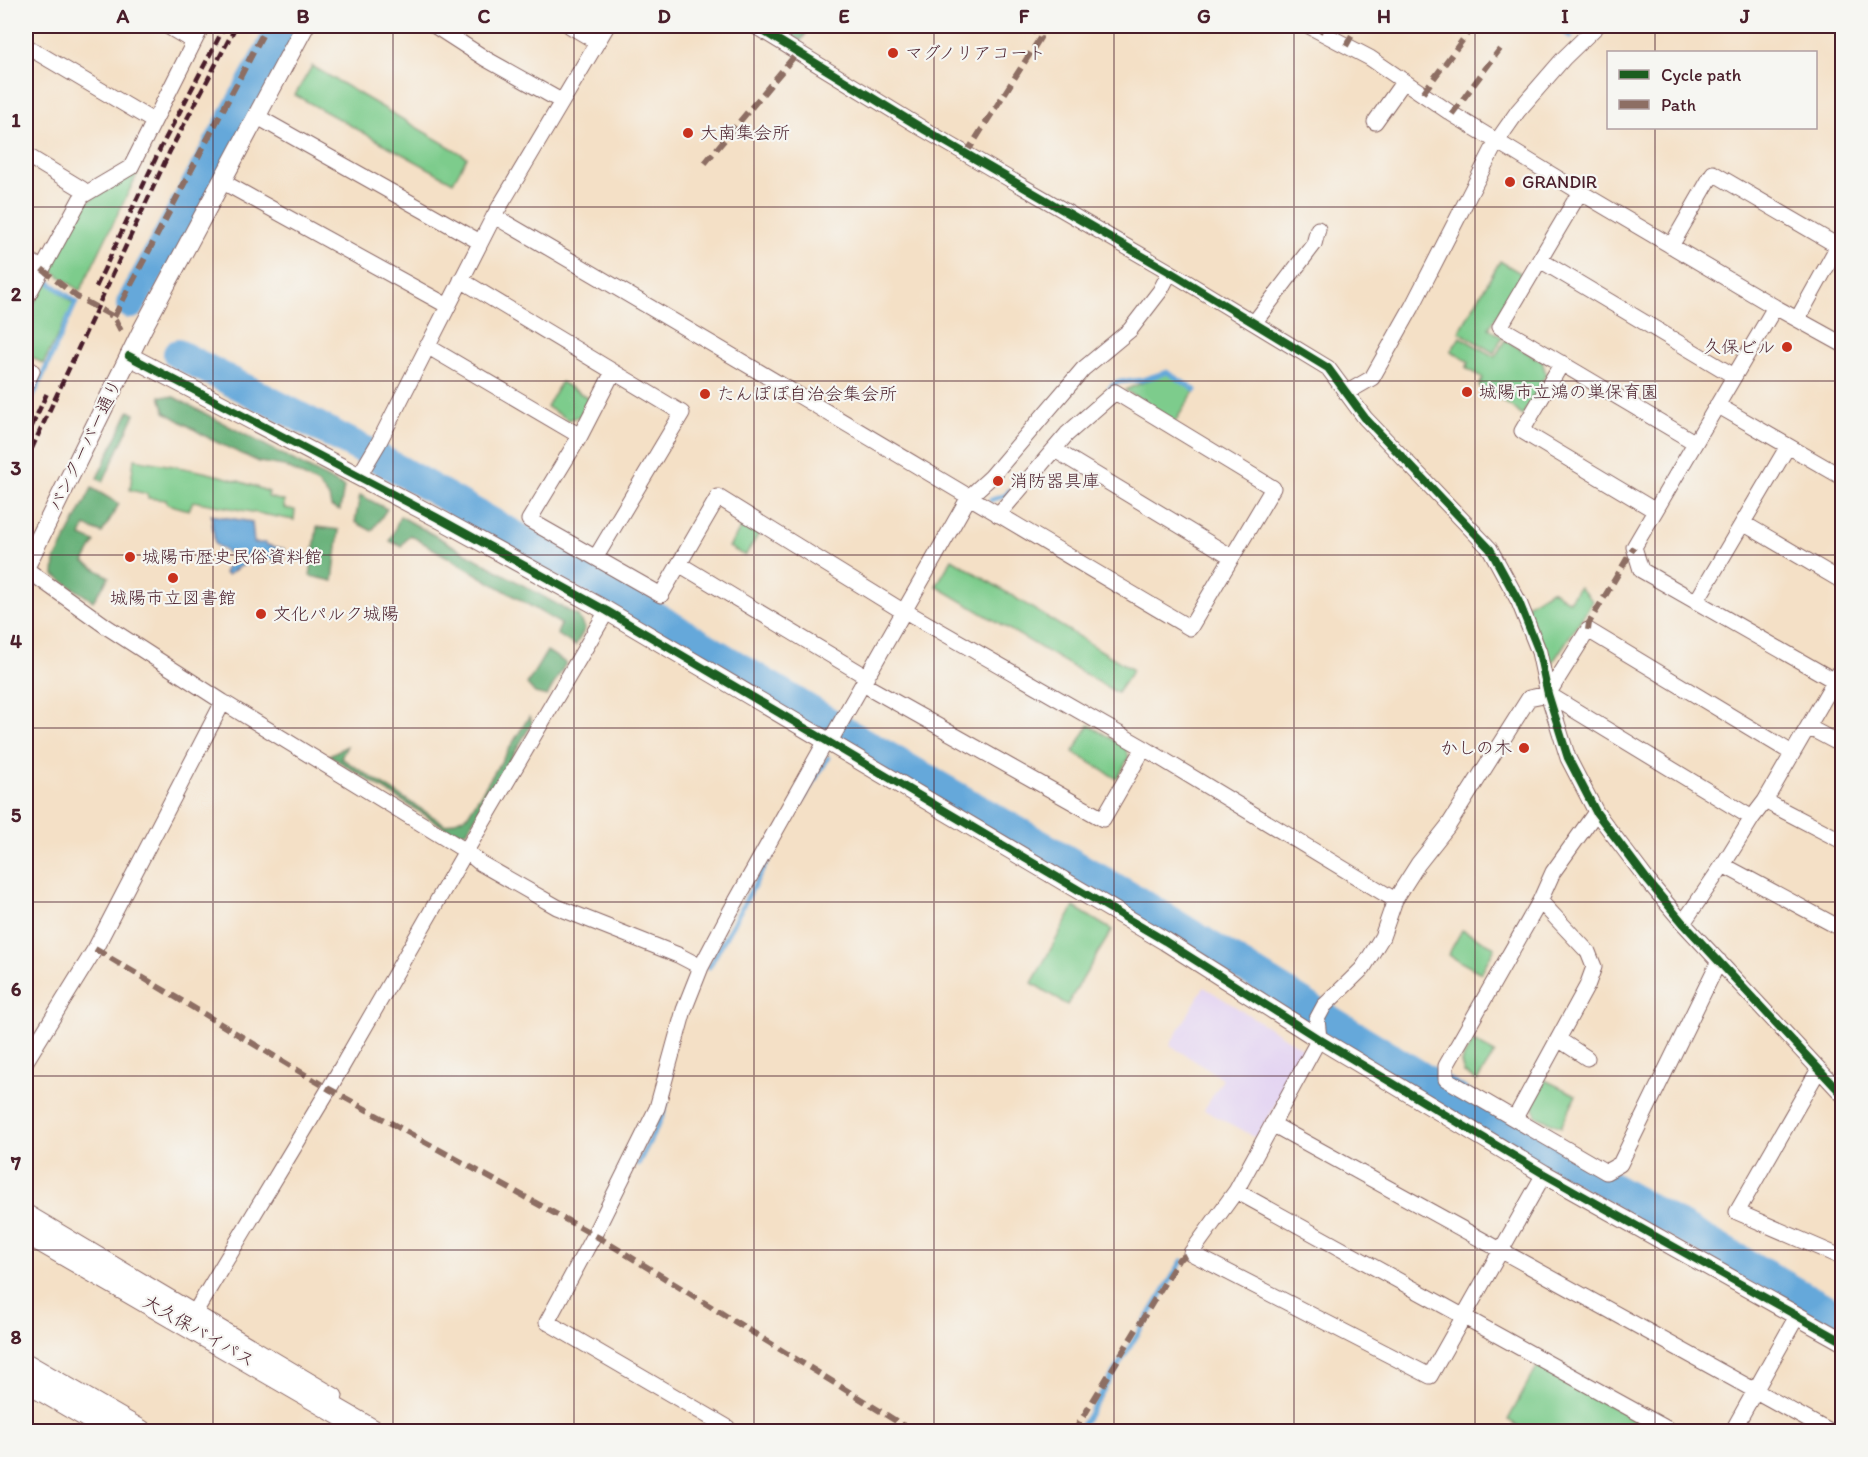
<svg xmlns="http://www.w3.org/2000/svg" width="1868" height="1457" viewBox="0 0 1868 1457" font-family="Itim,'Klee One',sans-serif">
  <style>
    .built { fill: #e3d3f2 }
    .green { fill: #7dcc8c; stroke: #64765c; stroke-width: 1.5 }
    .forest { fill: #66b078; stroke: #586852; stroke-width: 1.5 }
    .water { fill: #65a8da; stroke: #586482; stroke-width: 1.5 }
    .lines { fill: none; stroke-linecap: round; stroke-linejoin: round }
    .stream { stroke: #65a8da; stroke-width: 5 }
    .river { stroke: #65a8da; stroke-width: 30 }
    .minor-casing { stroke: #866361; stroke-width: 17 }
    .tertiary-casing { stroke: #866361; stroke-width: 20 }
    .trunk-casing { stroke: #866361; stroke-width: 26 }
    .minor { stroke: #fff; stroke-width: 15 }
    .tertiary { stroke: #fff; stroke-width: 18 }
    .trunk { stroke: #fff; stroke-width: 24 }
    .rail { stroke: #4a1f2b; stroke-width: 4.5; stroke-dasharray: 9 4.5; stroke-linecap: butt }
    .quiet { stroke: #8d6e63; stroke-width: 6; stroke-dasharray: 12 6; stroke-linecap: butt }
    .cycleway-casing { stroke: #f6f6f2; stroke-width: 11 }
    .cycleway { stroke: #1b5e20; stroke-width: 8 }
    .grid { fill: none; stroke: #4a1f2b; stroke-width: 1.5; stroke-opacity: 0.55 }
    .poi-dot { fill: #c8321e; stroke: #f6f6f2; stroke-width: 2 }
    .labels { text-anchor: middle; stroke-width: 4.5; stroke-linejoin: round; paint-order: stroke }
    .poi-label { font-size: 18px; fill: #4a1f2b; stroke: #f6f6f2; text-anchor: start }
    .street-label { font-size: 18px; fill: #4a1f2b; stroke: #f6f6f2 }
    .neatline { fill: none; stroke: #4a1f2b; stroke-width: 2 }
    .grid-label { font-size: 20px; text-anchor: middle; font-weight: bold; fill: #4a1f2b }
  </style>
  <rect width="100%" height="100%" fill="#f6f6f2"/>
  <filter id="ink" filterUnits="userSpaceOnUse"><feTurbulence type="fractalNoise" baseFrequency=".0167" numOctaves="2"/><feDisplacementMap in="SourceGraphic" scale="12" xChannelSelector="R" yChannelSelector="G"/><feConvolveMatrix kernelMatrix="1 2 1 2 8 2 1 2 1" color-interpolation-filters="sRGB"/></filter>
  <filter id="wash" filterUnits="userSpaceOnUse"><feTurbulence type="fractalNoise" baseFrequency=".008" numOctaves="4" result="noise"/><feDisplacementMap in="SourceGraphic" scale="24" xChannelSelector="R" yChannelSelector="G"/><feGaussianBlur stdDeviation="1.35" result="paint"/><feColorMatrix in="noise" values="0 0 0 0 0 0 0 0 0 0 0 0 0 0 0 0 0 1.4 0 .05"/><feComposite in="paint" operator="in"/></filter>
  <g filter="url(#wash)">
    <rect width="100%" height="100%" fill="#f4e0c6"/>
    <path class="built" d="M 1204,987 L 1305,1050 L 1257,1138 L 1204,1110 L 1223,1079 L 1170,1045 Z"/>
    <path class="green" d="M 312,66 L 467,157 L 453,182 L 295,95 Z
      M 133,171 L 138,173 L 80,291 L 49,268 L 83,205 Z
      M 1500,261 L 1522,274 L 1489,328 L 1502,337 L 1494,353 L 1459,332 Z
      M 46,281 L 74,304 L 43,364 L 26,353 L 26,319 Z
      M 1460,337 L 1495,357 L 1505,340 L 1542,361 L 1546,374 L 1522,416 L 1515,409 L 1479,386 L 1483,378 L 1466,368 L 1469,362 L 1451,351 Z
      M 1167,372 L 1195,390 L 1175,422 L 1125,390 Z
      M 561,382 L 590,399 L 580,416 L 569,420 L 547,407 Z
      M 134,459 C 180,467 226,474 269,492 L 268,497 L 284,501 L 284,508 L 295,510 L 294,520 L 193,501 L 189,510 L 167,504 L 166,500 L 148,498 L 147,494 L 130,490 Z
      M 746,519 L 762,529 L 745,556 L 729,547 Z
      M 952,559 L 1133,670 L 1117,693 L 936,586 Z
      M 1579,587 L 1593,601 L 1551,665 L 1525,606 L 1551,590 L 1569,601 Z
      M 1089,725 L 1125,747 L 1129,757 L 1117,779 L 1073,752 Z
      M 1074,907 L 1112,930 L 1067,1005 L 1032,983 Z
      M 1462,930 L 1495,947 L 1481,973 L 1448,955 Z
      M 1473,1041 L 1495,1053 L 1477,1081 L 1464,1073 L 1461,1062 Z
      M 1545,1080 L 1576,1095 L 1561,1127 L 1536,1116 L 1533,1103 Z
      M 1538,1365 L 1642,1423 L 1637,1431 L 1528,1432 L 1508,1420 Z"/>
    <path class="forest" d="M 776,26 L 811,26 L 801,41 Z
      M 160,396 L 174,397 L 344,487 L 340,510 L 331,507 L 329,497 L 318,484 L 284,466 L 259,462 L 212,440 L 165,412 Z
      M 129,411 L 135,414 L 103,482 L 97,478 Z
      M 92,488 L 119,504 L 102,533 L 85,526 L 81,536 L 95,542 L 84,562 L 109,577 L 93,601 L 54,575 L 55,560 Z
      M 360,495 L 387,509 L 372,531 L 355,522 Z
      M 400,516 L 578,616 L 585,629 L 575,646 L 557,634 L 561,624 L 410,535 L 401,546 L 390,541 Z
      M 317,527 L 339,530 L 333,581 L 310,576 Z
      M 547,651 L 566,663 L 547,696 L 535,693 L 527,684 Z
      M 529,717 L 532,722 L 531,725 L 467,831 L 455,834 L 329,755 L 347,746 L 341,758 L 446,825 L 467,816 Z"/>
    <path class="water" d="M 211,515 L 252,522 L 254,543 L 266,543 L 267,545 L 285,549 L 283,559 C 261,560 245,560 228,575 L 224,573 L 233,556 L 215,544 Z"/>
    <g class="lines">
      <path class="stream" d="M 1557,26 L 1571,37
        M 1110,388 L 1117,382 L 1142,380 L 1167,372 L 1195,390
        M 26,412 L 76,302 L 46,280
        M 991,500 L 1006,495 L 1009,491
        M 787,825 L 828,758
        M 709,967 L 777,844
        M 638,1164 L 663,1115 L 666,1104
        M 1078,1432 L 1182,1261"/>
      <path class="river" d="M 131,304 L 283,26
        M 178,354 L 362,449 L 620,595 L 847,733 L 1141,903 L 1472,1108 L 1842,1318"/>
    </g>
  </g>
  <g filter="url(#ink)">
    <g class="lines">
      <defs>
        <path id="minor" d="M 167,26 L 194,42
          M 435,26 L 486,59 L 561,101
          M 570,26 L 597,42
          M 755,26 L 925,130 L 1170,272 L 1328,368 L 1365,418 L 1490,549 L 1519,602 L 1539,652 L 1548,694 L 1568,758 L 1596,812 L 1648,881 L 1683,923 L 1842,1094
          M 1309,26 L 1370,58 L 1452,114 L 1580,192 L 1775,307 L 1842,344
          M 26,46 L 153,121
          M 256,116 L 480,242
          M 1375,122 L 1404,81
          M 26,155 L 82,189 L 82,196
          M 223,182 L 448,306
          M 1580,192 L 1500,327 L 1694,442
          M 494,216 C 727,351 958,491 1190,628 L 1273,488 L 1115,392 L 1067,434 L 998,515
          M 1671,246 L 1713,173 L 1838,246 L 1798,318
          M 26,258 L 42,269
          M 1540,260 L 1734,376
          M 461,280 L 682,413 L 596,557
          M 26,299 L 82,196 L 131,167 L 202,26
          M 1775,307 L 1634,547 L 1641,570 L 1835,681
          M 1254,323 L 1314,244 L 1318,229
          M 427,346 L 580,436
          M 1562,363 L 1522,431 L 1654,510
          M 26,366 L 32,371 L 26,384
          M 613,372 L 580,436 L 529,520 L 661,595 L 718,497 L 904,612
          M 1346,393 L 1372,378 L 1412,307 L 1497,141 L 1518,111 L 1564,58 L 1597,26
          M 1717,405 L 1842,477
          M 1055,450 L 1232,557
          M 359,476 L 378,444 L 494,216 L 607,26
          M 1743,523 L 1842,581
          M 679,564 L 867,677
          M 26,569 L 107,627 L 223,702 L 466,851 L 607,611
          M 1696,602 L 1788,446
          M 905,611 L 1144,748 L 1395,900
          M 863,684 L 1103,819 L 1144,748
          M 1548,694 L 1588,630 L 1792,753
          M 1808,727 L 1842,745
          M 829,743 L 969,497 L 991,477 L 1083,369 L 1130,330 L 1160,291 L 1170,272
          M 1765,801 L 1842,841
          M 1596,812 L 1553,872 L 1540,901 L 1446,1066 L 1446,1079 L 1606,1172 L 1620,1164 L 1719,961
          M 1723,865 L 1842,929
          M 1683,923 L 1723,865 L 1752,818 L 1765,801 L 1842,668
          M 1558,1039 L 1587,1058
          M 26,1061 L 95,949 L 223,702
          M 1819,1069 L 1737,1212 L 1841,1257
          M 1515,1118 L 1587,986 L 1594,967 L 1588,952 L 1540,901
          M 1272,1124 L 1830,1432
          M 1236,1191 L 1191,1253 L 1430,1376 L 1544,1174
          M 26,1212 L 335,1396
          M 195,1312 L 329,1089 L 466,851 L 480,863 L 557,907 L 678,955 L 701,967
          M 26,1385 L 107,1432
          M 731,1432 L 727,1427 L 547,1322 L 594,1235 L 657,1108 L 684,1010 L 701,967 L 730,912 L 826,741
          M 1673,1432 L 1236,1191 L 1319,1039 L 1317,1019 L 1324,1006 L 1363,968 L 1382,937 L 1395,900 L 1418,864 L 1448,826 L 1529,698 L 1548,694 L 1752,818
          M 1732,1432 L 1797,1316"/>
        <path id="tertiary" d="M 129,356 L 436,517 L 607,611 L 1165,941 L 1319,1039 L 1544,1174 L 1842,1341
          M 26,566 L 143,328 L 305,26"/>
        <path id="trunk" d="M 26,1231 L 373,1432
          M 26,1366 L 140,1432"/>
      </defs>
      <use href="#minor" class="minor-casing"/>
      <use href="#tertiary" class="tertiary-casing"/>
      <use href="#trunk" class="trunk-casing"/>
      <use href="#minor" class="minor"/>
      <use href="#tertiary" class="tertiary"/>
      <use href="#trunk" class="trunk"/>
      <path class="rail" d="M 96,287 L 161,147 L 225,26
        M 26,439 L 47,393
        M 26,461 L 170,151 L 236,26"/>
      <path class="quiet" d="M 1319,32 L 1323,26
        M 1346,46 L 1357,26
        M 1423,93 L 1473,26
        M 1452,114 L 1500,49
        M 966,154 L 1040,38 L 1030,26
        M 705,163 L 797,53
        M 42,269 L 77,297 L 114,317 L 123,335
        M 114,317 L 267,26
        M 1588,630 L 1589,623 L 1634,547
        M 95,949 L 329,1089 L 603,1240 L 914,1432
        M 1074,1432 L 1179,1259 L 1191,1253"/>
      <defs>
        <path id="cycleway" d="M 755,26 L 925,130 L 1170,272 L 1328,368 L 1365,418 L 1490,549 L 1519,602 L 1539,652 L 1548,694 L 1568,758 L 1596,812 L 1648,881 L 1683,923 L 1842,1094
          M 129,356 L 436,517 L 607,611 L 1165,941 L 1319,1039 L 1544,1174 L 1842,1341"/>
      </defs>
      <use href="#cycleway" class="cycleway-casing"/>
      <use href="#cycleway" class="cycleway"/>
    </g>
  </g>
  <path class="grid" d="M 213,26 L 213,1432M 393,26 L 393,1432M 574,26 L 574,1432M 754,26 L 754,1432M 934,26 L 934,1432M 1114,26 L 1114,1432M 1294,26 L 1294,1432M 1475,26 L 1475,1432M 1655,26 L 1655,52M 1655,128 L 1655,1432M 26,207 L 1842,207M 26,381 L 1842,381M 26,555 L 1842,555M 26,728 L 1842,728M 26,902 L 1842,902M 26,1076 L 1842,1076M 26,1250 L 1842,1250"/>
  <g class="poi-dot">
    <circle cx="893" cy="53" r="6"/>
    <circle cx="688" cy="133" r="6"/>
    <circle cx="1510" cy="182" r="6"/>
    <circle cx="1787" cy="347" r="6"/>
    <circle cx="1467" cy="392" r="6"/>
    <circle cx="705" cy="394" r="6"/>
    <circle cx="998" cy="481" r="6"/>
    <circle cx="130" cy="557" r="6"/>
    <circle cx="173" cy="578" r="6"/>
    <circle cx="261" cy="614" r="6"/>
    <circle cx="1524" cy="748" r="6"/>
  </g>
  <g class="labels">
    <g class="poi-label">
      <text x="905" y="59">マグノリアコート</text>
      <text x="700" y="139">大南集会所</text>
      <text x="1522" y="188">GRANDIR</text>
      <text x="1775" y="353" text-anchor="end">久保ビル</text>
      <text x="1479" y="398">城陽市立鴻の巣保育園</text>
      <text x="717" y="400">たんぽぽ自治会集会所</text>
      <text x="1010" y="487">消防器具庫</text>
      <text x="142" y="563">城陽市歴史民俗資料館</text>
      <text x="173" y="604" text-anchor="middle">城陽市立図書館</text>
      <text x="273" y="620">文化パルク城陽</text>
      <text x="1512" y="754" text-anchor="end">かしの木</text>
    </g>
    <g class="street-label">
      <text transform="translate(85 445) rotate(-64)" y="6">バンクーバー通り</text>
      <text transform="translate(199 1331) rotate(30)" y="6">大久保バイパス</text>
    </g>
  </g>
  <rect width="1868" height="1457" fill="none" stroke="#f6f6f2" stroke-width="66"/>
  <rect x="1607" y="51" width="210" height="78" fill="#f6f6f2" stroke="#b1a0a2" stroke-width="1.5"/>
  <rect x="1619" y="70" width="30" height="9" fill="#1b5e20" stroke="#b1a0a2" stroke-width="1.5"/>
  <text x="1661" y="81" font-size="18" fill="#4a1f2b">Cycle path</text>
  <rect x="1619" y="100" width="30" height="9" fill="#8d6e63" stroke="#b1a0a2" stroke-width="1.5"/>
  <text x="1661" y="111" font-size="18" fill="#4a1f2b">Path</text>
  <rect x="33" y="33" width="1802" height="1391" class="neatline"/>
  <g class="grid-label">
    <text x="123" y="23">A</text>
    <text x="303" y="23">B</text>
    <text x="484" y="23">C</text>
    <text x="664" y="23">D</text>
    <text x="844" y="23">E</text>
    <text x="1024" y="23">F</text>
    <text x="1204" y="23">G</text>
    <text x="1384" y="23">H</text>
    <text x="1565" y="23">I</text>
    <text x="1745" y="23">J</text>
    <text x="16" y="127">1</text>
    <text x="16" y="301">2</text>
    <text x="16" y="475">3</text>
    <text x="16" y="648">4</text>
    <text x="16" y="822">5</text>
    <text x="16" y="996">6</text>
    <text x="16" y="1170">7</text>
    <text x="16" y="1344">8</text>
  </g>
</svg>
